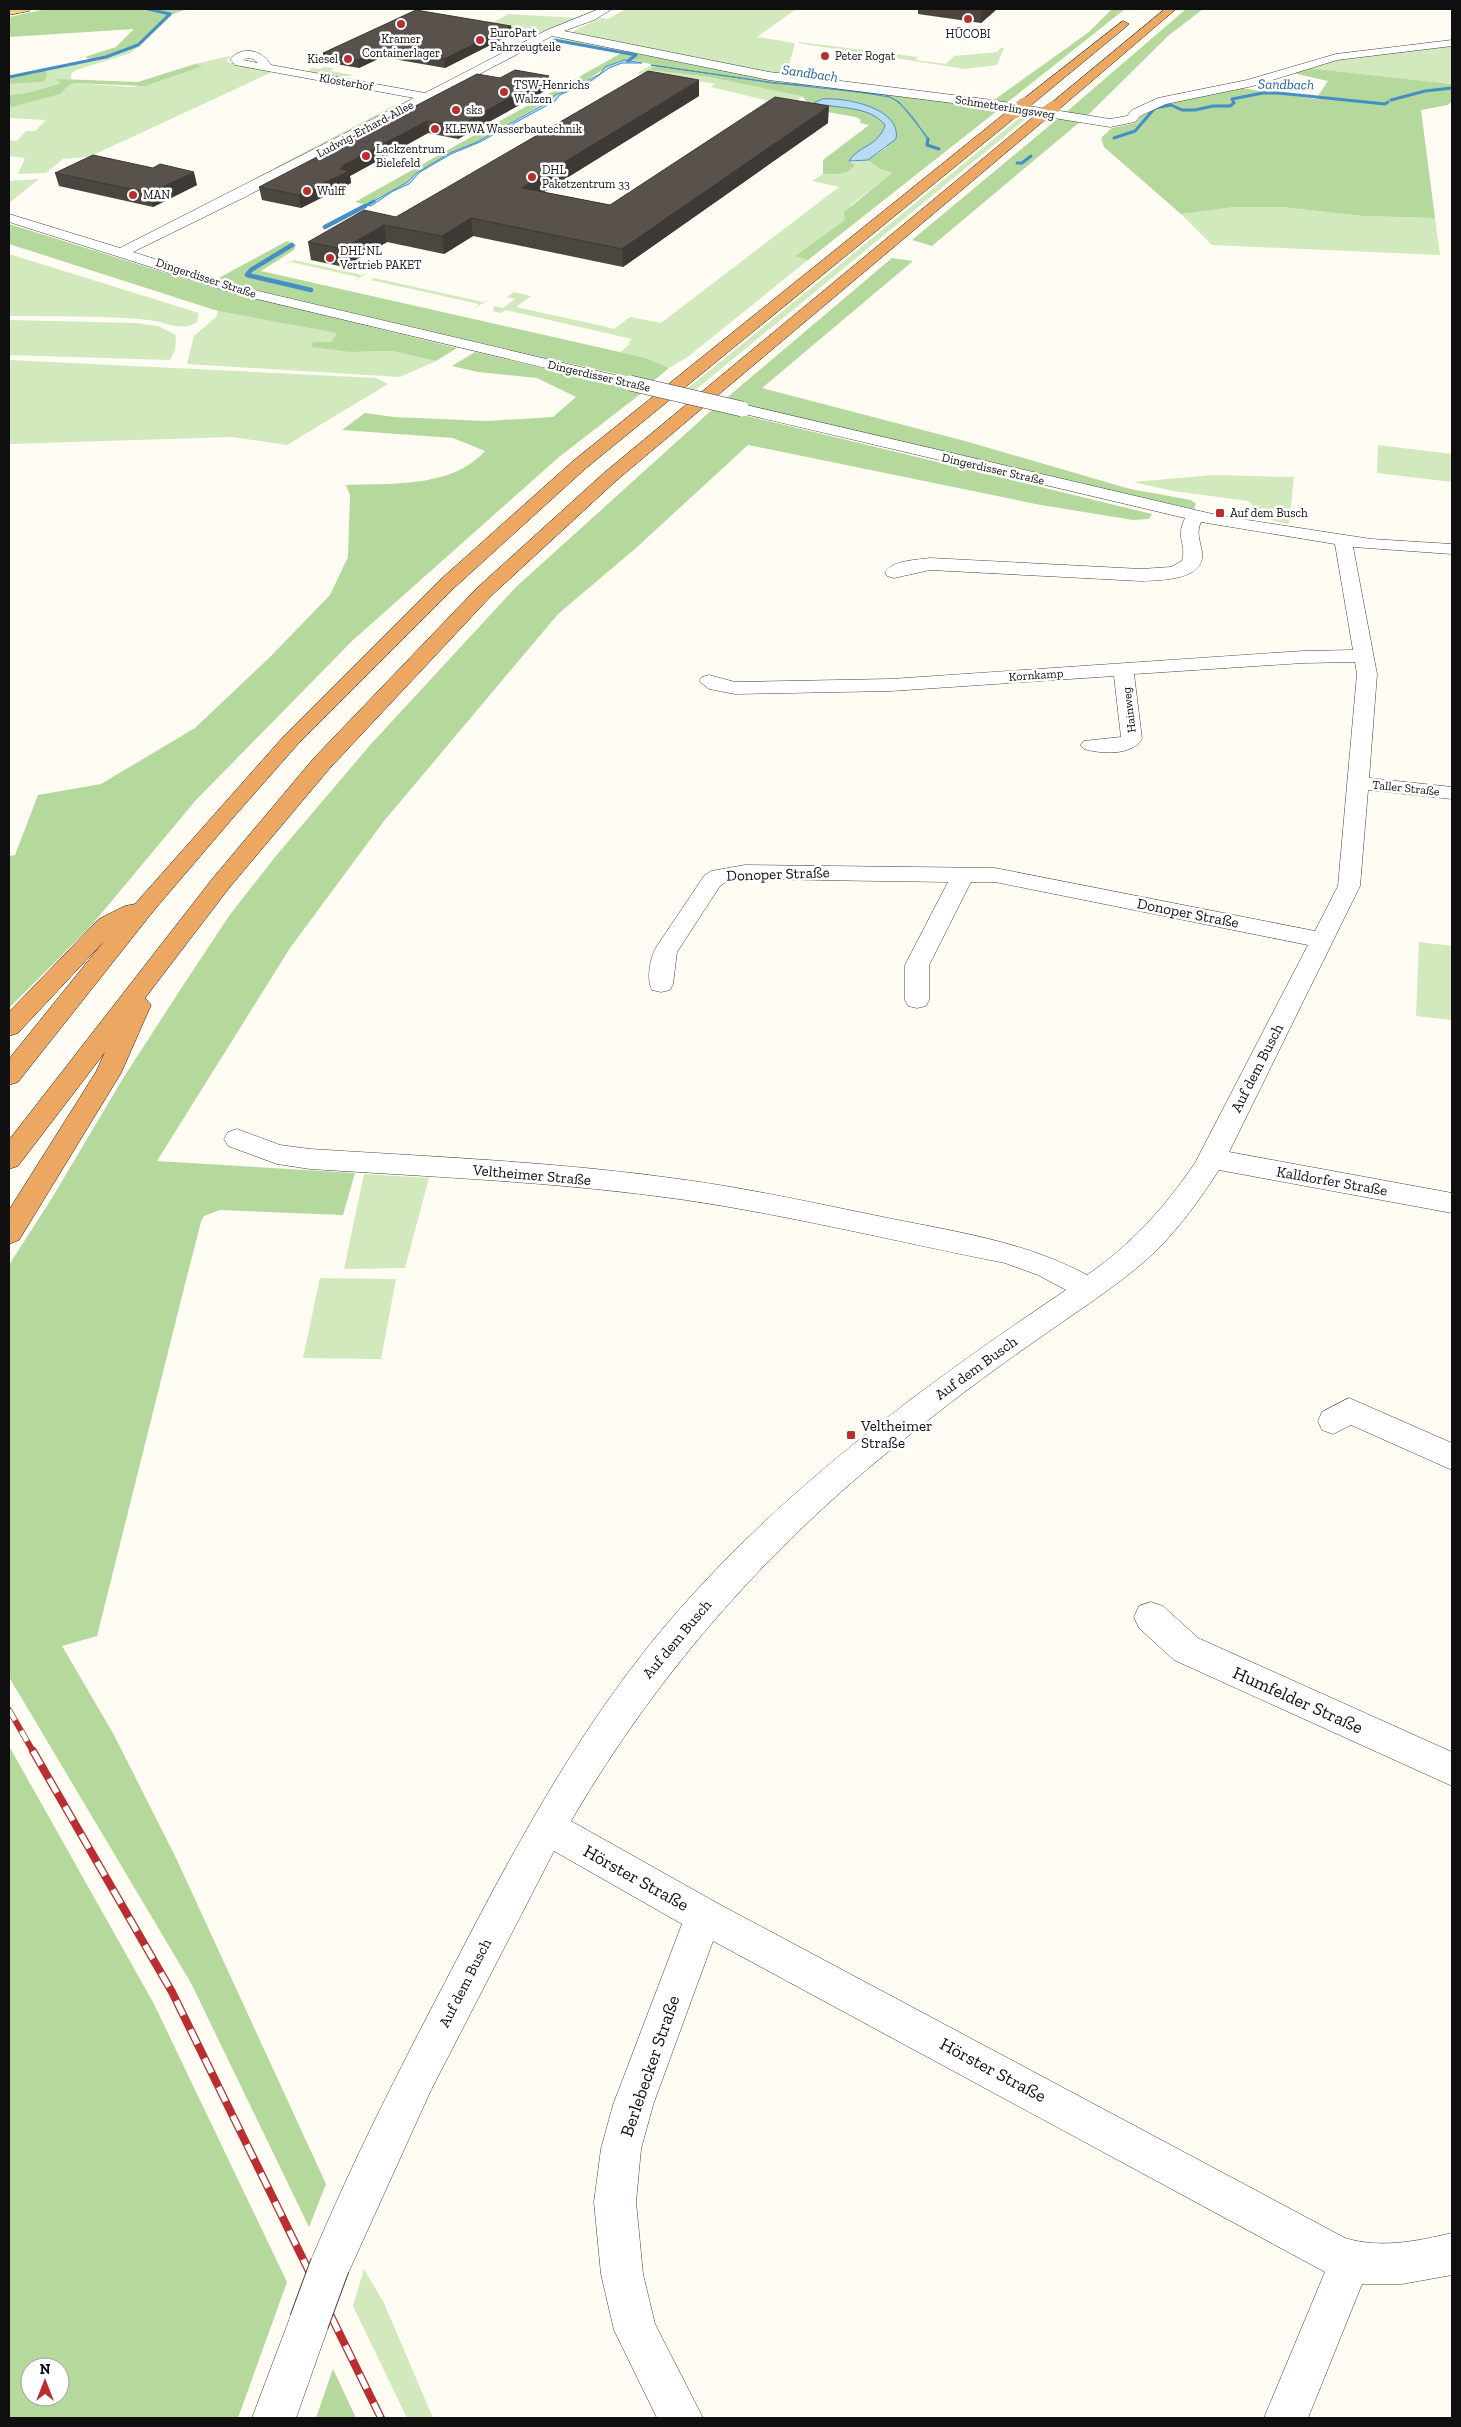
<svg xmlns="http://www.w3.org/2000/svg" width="1461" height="2427" viewBox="0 0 1461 2427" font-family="'Zilla Slab',serif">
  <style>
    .green { fill: #d2e8bd }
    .forest { fill: #b5d89d; fill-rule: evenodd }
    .water { fill: #badbf3; stroke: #458ec6 }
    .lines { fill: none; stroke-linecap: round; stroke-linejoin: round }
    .stream-far1 { stroke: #458ec6; stroke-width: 3 }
    .stream { stroke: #458ec6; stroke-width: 4.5 }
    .minor-casing { stroke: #424242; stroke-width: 1 }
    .major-casing { stroke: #202020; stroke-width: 1 }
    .highway-casing { stroke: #202020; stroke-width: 1 }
    .minor { fill: #fff; fill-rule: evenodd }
    .major { fill: #f1d670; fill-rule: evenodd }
    .highway { fill: #eca763; fill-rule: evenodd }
    .rail-far1-casing { stroke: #b92e30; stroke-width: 6 }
    .rail-casing { stroke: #b92e30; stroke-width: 8 }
    .rail-far1 { stroke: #fff; stroke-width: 4.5; stroke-dasharray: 12; stroke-linecap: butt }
    .rail { stroke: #fff; stroke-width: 5.5; stroke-dasharray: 16; stroke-linecap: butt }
    .minor-bridge-far1-casing { stroke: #424242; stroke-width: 16; stroke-linecap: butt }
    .minor-bridge-casing { stroke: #424242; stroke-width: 41; stroke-linecap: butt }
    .highway-bridge-casing { stroke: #202020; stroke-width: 12; stroke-linecap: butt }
    .minor-bridge-far1 { stroke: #fff; stroke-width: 15 }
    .minor-bridge { stroke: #fff; stroke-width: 39 }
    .highway-bridge { stroke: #eca763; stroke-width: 12 }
    .wall { fill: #4c4641 }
    .shaded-wall { fill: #3e3935 }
    .building { fill: #58514c; stroke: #3e3935 }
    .poi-dot { fill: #b92e30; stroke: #fff; stroke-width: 2 }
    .labels { text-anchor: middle; stroke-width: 5; stroke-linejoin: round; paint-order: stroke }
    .far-poi-label { font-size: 12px; fill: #0f0f0f; stroke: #fff; text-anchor: start }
    .far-street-label { font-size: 12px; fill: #0f0f0f; stroke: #fff }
    .far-water-label { font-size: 14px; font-style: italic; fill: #1f609b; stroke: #fff }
    .street-label { font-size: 15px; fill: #0f0f0f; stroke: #fff }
    .poi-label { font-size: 15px; fill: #0f0f0f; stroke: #fff; text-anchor: start }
    .near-street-label { font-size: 18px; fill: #0f0f0f; stroke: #fff }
  </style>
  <rect width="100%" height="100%" fill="#fefcf3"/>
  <path class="green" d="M 626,9 L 796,9 L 757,37 L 795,43 L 786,76 L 556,40 L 600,18 L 608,19 Z
    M 509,14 L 578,18 C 560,24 539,37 520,35 L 524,31 L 488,25 Z
    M 800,42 L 918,57 L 915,60 L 946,64 L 954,56 L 998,52 L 1000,48 L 1004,48 L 997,65 L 965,69 L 798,43 Z
    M 140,46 L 128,54 L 76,70 L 71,74 L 71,79 L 61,79 L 59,84 L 27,93 L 9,95 L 9,84 L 44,82 L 44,71 L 108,57 Z
    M 1452,46 L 1452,84 L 1308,68 L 1336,60 Z
    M 234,55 L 228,58 L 227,62 L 272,72 L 89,157 L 63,159 L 46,173 L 18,174 L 25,158 L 9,156 L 9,140 L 17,141 L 26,131 L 35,131 L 46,120 L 9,118 L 9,108 L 59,94 L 68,86 L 75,83 L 133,87 L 202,66 L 195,64 Z
    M 651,65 L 658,71 L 708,77 L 803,96 L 790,106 L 711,87 L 715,84 L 658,74 L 636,74 Z
    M 324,67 L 334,68 L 330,71 L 354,75 L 338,78 L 307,72 L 312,68 L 320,69 Z
    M 395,105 L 399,108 L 389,110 L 277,168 L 274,168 Z
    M 1027,112 L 1033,113 L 694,391 L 687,389 Z
    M 868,160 L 880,169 L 893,173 L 852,204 L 845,220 L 830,232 L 796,255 L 808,260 L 689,356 L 669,368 L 646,358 L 620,352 L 630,344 L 628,343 L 632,339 L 506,310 L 500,313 L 493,311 L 494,306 L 503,308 L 515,299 L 507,297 L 514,292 L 531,296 L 516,307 L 607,327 L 614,329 L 630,317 L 661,323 L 839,187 L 812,181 L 823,174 L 834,175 L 855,165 L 852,162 Z
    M 39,179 L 9,203 L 9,181 Z
    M 1235,207 L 1281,207 L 1364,216 L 1435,218 L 1440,255 L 1212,245 L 1181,214 Z
    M 9,254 L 199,313 L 197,322 C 181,332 166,322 149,320 C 103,315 55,317 9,316 Z
    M 294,260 L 362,275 L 369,272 L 354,281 L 358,277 L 291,262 L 283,265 Z
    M 374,278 L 483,302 L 490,299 L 475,308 L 479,304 L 371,280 Z
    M 218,311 L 338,333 L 331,342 L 313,342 L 351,352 L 392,351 L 436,361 L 400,377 L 187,364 L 194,336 L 216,317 Z
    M 9,320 L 135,323 L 158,326 L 176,335 L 175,350 L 170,360 L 9,355 Z
    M 9,360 L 376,378 L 388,384 L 287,445 L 232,437 L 9,444 Z
    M 1378,445 L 1452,454 L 1452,482 L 1377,473 Z
    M 1213,475 L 1294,477 L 1289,524 L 1267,519 L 1248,501 L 1173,491 L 1133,482 Z
    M 1419,942 L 1452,946 L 1452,1020 L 1416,1016 Z
    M 364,1174 L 429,1178 L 405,1268 L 344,1269 Z
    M 320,1278 L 396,1279 L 381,1359 L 303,1358 Z
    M 364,2269 L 384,2303 L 433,2418 L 407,2418 L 353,2306 Z"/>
  <path class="forest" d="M 46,9 L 187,9 L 173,14 L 140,46 L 108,57 L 46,70 L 47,75 L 44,82 L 9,84 L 9,76 L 92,60 L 85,57 L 116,47 L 134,29 L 9,37 L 9,17 Z
    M 1112,9 L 1125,9 L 1004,105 L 994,100 L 1089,32 Z
    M 1186,9 L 1203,9 L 1168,36 L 1088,115 L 1064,114 Z
    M 625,51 L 815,83 L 1002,107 L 808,260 L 795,256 L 845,220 L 844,212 L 892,173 L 880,169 L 868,160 L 886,148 L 895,127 C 877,103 844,94 815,103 C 837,109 869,105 886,125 C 879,143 863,149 849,161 L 855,165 C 848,175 834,175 823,174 L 823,160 L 869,125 L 860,123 L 861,120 L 856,117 L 797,107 L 806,101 L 802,96 L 708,77 L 650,70 L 654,65 C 646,63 638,61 630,60 C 608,58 586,87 563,92 L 477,142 L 450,153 L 418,172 L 406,183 L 367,205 L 355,202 Z
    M 195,64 L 203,66 L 145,86 L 75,83 L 68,86 L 60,94 L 9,108 L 9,95 L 27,93 L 59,84 L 60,82 L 55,80 L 61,79 L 138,82 Z
    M 1308,68 L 1452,84 L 1452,101 L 1448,105 L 1421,110 L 1435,218 L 1364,216 L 1281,207 L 1235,207 L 1181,214 L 1104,147 L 1101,138 L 1112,128 L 1135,123 L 1143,114 L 1163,104 L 1241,88 L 1316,99 L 1328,81 L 1292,73 Z
    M 1061,116 L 1081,121 L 932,246 L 912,240 Z
    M 9,224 L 224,291 L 457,348 L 436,361 L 392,351 L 351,352 L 312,347 L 313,342 L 331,342 L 337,333 L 218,311 L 9,244 Z
    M 287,241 L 296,245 L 294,250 L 261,271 L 646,358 L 669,368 L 652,382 L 291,300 L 217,279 Z
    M 892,258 L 913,261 L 762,388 L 965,441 L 1130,489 L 1191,500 L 1196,504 L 1194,509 L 1008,468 L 724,400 Z
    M 475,352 L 643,392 L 559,457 L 352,641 L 196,800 L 90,927 L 9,1008 L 9,856 L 15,855 L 38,795 L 101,784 L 195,728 L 271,656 L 330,595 L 348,557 L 350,495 L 346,485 C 392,483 452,488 485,451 L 453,438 L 342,430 L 365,413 L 394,417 L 486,421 L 553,417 L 576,397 L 537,378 L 478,372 L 452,366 Z
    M 714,408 L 1152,514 L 1149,519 L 1133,520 L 1041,505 L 748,445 L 636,548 L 558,614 L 384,821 L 290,948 L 157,1161 L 355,1173 L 343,1215 L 220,1210 L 204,1216 L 201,1222 L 186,1280 L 97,1636 L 62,1646 L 114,1735 L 176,1858 L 326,2184 L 309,2227 L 191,1983 L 9,1677 L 9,1265 L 52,1198 L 122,1080 L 184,984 L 229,916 L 275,857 L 371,744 L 516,587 Z
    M 9,1746 L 154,2004 L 287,2282 L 238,2418 L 9,2418 ZM 30,2367 L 60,2367 L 60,2397 L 30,2397 Z
    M 333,2369 L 356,2418 L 316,2418 Z"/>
  <path class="water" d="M 624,60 L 642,63 L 622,63 L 609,68 L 591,81 L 560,95 L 555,101 L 480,142 L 451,154 L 420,172 L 409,184 L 393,191 L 371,206 L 367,205 L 406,183 L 418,172 L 450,153 L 477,142 L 550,101 L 555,95 L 569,90 L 600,74 L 605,67 Z
    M 651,65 L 775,83 L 886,95 L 899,102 L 929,139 L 928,145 L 931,147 L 926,145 L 927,139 C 918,124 906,105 890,97 L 818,86 L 774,83 Z
    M 1288,81 L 1305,82 L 1311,87 L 1298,91 L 1281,86 L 1280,84 Z
    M 822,99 C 845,97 902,108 896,139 L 868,160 L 849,161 C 859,145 878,147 885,125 C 869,105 837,109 814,103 Z"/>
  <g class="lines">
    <path class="stream-far1" d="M 554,40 L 636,55 L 628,61
      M 9,77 L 106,57 L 138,45 L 170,14 L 148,9
      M 1391,100 L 1425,91 L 1452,88
      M 1114,138 L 1135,131 L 1155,108 L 1171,105 L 1182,110 L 1195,110 L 1213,106 L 1230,106 L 1234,103 L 1232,99 L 1263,93 L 1278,93 L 1385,104 L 1388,102
      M 928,139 L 927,145 L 939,149
      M 1017,163 L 1022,163 L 1031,156
      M 363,207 L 374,201"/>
    <path class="stream" d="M 325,227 L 365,206
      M 292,245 L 251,270 L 247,275 L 311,290"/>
    <defs>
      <path id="minor" d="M 599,9 L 612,9 L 594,20 L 564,31 L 769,72 L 985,99 L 1110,119 L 1127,116 L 1132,110 L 1158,98 L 1247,80 L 1336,54 L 1452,40 L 1452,46 L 1337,60 L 1253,86 L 1166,104 L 1140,116 L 1135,122 L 1110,127 L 985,107 L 769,80 L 552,36 L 247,196 L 133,252 L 245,288 L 636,380 L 638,383 L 636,386 L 630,388 L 236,294 L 9,222 L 9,214 L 120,248 L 414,98 L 235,65 L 230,59 C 243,45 262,50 271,65 L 425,93 L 547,30 ZM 247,58 L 253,59 L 258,63 L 243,60 Z
        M 742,404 L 1221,516 L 1371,539 L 1452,544 L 1452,554 L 1353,547 L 1377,674 L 1369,778 L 1452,787 L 1452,799 L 1368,790 L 1360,886 L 1229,1152 L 1452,1193 L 1452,1213 L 1219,1170 C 1200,1199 1180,1227 1156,1251 C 1123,1282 1085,1306 1048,1332 C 1003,1363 959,1395 917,1429 C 777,1537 660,1668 571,1821 L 717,1903 L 1345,2238 C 1380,2249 1418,2241 1452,2233 L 1452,2275 L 1402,2284 L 1362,2284 L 1308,2418 L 1264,2418 L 1325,2272 L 713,1941 L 653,2105 L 641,2149 L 636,2202 L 643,2274 L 655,2324 L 703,2418 L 657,2418 L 614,2330 L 601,2274 L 594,2202 L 601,2149 L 613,2105 L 682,1924 L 554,1851 L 431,2090 L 345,2280 L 330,2286 L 315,2280 L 309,2265 C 351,2164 401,2066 452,1969 C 517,1843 583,1720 677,1612 C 789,1484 926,1384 1066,1290 L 1038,1275 L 1005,1263 C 899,1242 793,1216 686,1200 C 562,1182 435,1177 310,1169 L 277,1164 L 228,1146 L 224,1139 L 228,1132 L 237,1129 L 280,1145 L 310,1149 C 435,1157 562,1162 686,1180 C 751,1189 814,1203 878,1216 C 950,1231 1022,1240 1087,1275 C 1131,1245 1165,1207 1195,1163 L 1308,945 L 995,882 L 971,882 L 929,965 L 929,1000 L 926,1006 L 917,1008 L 908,1006 L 905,1000 L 905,965 L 948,882 L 745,879 L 726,882 L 720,886 L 677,952 L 673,984 L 670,990 L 661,992 L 652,990 C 646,980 650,956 657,946 L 704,876 L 711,871 L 745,865 L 995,868 L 1315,931 L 1338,886 L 1357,674 L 1355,662 L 1303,663 L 1134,674 L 1142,739 C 1131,756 1102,754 1084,749 L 1080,745 L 1084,741 L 1121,737 L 1114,676 L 891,691 L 735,694 L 709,689 L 699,681 L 702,677 L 709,675 L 735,682 L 891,679 L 1303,651 L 1353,650 L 1335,544 L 1201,522 C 1196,533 1200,540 1202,552 C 1206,581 1159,580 1141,581 L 930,570 L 894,578 L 887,576 L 885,572 C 893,560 917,560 930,558 L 1141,569 L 1171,567 L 1182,561 C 1187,543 1175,539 1185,518 L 736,412 L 734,409 L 736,406 Z
        M 1349,1398 L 1452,1443 L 1452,1470 L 1351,1425 L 1333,1434 L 1322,1430 L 1318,1421 L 1322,1412 Z
        M 1151,1602 L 1163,1606 L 1198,1638 L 1452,1752 L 1452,1786 L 1174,1660 L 1139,1628 L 1134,1617 L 1139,1606 Z
        M 309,2301 L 324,2307 L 330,2322 L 296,2418 L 252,2418 L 294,2307 Z"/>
      <path id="major" d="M 9,9 L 30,9 L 29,11 L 9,15 Z"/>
      <path id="highway" d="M 1165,9 L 1176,9 L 1058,110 L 1050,110 L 1048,107 L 1050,104 Z
        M 1123,21 L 1129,24 L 1127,26 L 1030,106 L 1022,106 L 1020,103 L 1022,100 Z
        M 1013,109 L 1017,110 L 1019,113 L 1017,116 L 585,469 L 454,588 L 298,744 L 238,812 L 155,909 L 18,1082 L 9,1085 L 9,1059 L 105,940 L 18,1033 L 9,1036 L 9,1012 L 99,919 L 125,906 L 135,904 L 284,736 L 440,580 L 573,461 L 1009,110 Z
        M 1042,112 L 1048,116 L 1046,119 L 617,480 L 491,596 L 330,768 L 229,888 L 145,998 L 151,1005 L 121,1073 L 19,1240 L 9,1244 L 9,1210 L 96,1072 L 105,1052 L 18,1166 L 9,1169 L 9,1140 L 213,878 L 314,758 L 477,588 L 605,472 L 1038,113 Z"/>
    </defs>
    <use href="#minor" class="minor-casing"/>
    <use href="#major" class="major-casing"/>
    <use href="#highway" class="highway-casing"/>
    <use href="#minor" class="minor"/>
    <use href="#major" class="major"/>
    <use href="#highway" class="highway"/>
    <defs>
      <path id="rail-far1" d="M 9,1710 L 34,1753"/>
      <path id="rail" d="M 33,1751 L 172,1992 L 381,2418"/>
    </defs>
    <use href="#rail-far1" class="rail-far1-casing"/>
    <use href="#rail" class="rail-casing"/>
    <use href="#rail-far1" class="rail-far1"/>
    <use href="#rail" class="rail"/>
    <defs>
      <path id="minor-bridge-far1" d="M 630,383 L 742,409"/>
      <path id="minor-bridge" d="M 309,2322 L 330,2265"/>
      <path id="highway-bridge" d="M 1013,113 L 1026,103
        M 1042,116 L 1054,107"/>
    </defs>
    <use href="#minor-bridge-far1" class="minor-bridge-far1-casing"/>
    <use href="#minor-bridge" class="minor-bridge-casing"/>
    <use href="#highway-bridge" class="highway-bridge-casing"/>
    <use href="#minor-bridge-far1" class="minor-bridge-far1"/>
    <use href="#minor-bridge" class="minor-bridge"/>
    <use href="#highway-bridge" class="highway-bridge"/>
  </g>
  <path class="wall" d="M 918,9 L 997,9 L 981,23 L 918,14 Z
    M 511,26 L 512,34 L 445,68 L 382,57 L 359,68 L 324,62 L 323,53 Z
    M 549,76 L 550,88 L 458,139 L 428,133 L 350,176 L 351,183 L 301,208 L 262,200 L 259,187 L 500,78 Z
    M 699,96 L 544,192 L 610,205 L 828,123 L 623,267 L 473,236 L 444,254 L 387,242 L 344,267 L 311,260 L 308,242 L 396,217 Z
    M 153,168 L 197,185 L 153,207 L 59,186 L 55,173 Z"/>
  <path class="shaded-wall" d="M 982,9 L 997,9 L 981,23 Z
    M 511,26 L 512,34 L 445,68 L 444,59 Z
    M 381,48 L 382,57 L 359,68 L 358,60 Z
    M 549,76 L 550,88 L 458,139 L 457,127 Z
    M 699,80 L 699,96 L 523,205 L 522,188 Z
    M 829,106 L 828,123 L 623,267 L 622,249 Z
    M 427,121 L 428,133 L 350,176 L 351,183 L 301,208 L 299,195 L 340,169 L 342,166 Z
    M 194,172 L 197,185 L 153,207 L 150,193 Z
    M 471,218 L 473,236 L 444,254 L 442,236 Z
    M 384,225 L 387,242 L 344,267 L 342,249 Z"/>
  <path class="building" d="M 416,10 L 511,26 L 444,59 L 381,48 L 358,60 L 323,53 Z
    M 515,70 L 549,76 L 457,127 L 427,121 L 342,166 L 344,167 L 340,169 L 349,171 L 299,195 L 259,187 L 477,74 L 500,78 Z
    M 648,71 L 699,80 L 522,188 L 610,205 L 775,97 L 829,106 L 622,249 L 471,218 L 442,236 L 384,225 L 342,249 L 308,242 L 364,210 L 396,217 Z
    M 93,155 L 153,168 L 160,164 L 194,172 L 150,193 L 55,173 Z"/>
  <g class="poi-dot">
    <circle cx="968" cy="19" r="5"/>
    <circle cx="401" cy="24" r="5"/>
    <circle cx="480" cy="40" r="5"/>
    <circle cx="825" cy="56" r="5"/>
    <circle cx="348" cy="59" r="5"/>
    <circle cx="504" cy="92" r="5"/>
    <circle cx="456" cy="110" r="5"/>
    <circle cx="435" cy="129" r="5"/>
    <circle cx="366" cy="156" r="5"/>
    <circle cx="532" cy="177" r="5"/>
    <circle cx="307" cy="191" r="5"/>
    <circle cx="133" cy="195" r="5"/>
    <circle cx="330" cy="258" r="5"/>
    <rect x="1215" y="508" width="10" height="10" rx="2.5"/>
    <rect x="846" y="1430" width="10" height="10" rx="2.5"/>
  </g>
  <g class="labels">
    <g class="far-poi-label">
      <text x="490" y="37">EuroPart<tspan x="490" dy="14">Fahrzeugteile</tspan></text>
      <text x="968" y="38" text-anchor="middle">HÜCOBI</text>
      <text x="401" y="43" text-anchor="middle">Kramer<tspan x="401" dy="14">Containerlager</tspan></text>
      <text x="835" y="60">Peter Rogat</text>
      <text x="338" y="63" text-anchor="end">Kiesel</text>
      <text x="514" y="89">TSW-Henrichs<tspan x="514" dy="14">Walzen</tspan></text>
      <text x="466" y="114">sks</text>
      <text x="445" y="133">KLEWA Wasserbautechnik</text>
      <text x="376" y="153">Lackzentrum<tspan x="376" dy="14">Bielefeld</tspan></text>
      <text x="542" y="174">DHL<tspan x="542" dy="14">Paketzentrum 33</tspan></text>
      <text x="317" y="195">Wulff</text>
      <text x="143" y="199">MAN</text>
      <text x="340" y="255">DHL NL<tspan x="340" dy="14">Vertrieb PAKET</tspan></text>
      <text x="1230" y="517">Auf dem Busch</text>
    </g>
    <g class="far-street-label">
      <text transform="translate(346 82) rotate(10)" y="4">Klosterhof</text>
      <text transform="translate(1005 107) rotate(9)" y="4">Schmetterlingsweg</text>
      <text transform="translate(365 129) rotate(-28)" y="4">Ludwig-Erhard-Allee</text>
      <text transform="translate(206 278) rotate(18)" y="4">Dingerdisser Straße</text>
      <text transform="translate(599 376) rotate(13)" y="4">Dingerdisser Straße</text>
      <text transform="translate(993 469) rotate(13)" y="4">Dingerdisser Straße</text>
      <text transform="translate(1036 675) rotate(-4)" y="4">Kornkamp</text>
      <text transform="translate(1129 710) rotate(-97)" y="4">Hainweg</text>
      <text transform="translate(1406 788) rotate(6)" y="4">Taller Straße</text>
    </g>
    <g class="far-water-label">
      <text transform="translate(810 73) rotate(8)" y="5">Sandbach</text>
      <text transform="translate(1286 84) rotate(1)" y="5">Sandbach</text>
    </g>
    <g class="street-label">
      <text transform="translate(778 874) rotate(-2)" y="5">Donoper Straße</text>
      <text transform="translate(1188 913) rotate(11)" y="5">Donoper Straße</text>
      <text transform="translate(1257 1068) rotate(-63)" y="5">Auf dem Busch</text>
      <text transform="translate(532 1175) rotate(5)" y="5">Veltheimer Straße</text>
      <text transform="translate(1332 1181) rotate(10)" y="5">Kalldorfer Straße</text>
      <text transform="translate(976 1368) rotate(-36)" y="5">Auf dem Busch</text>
      <text transform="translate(677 1639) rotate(-50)" y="5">Auf dem Busch</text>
      <text transform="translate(465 1983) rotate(-63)" y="5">Auf dem Busch</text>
    </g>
    <g class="poi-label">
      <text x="861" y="1431">Veltheimer<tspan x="861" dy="17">Straße</tspan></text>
    </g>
    <g class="near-street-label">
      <text transform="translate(1298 1700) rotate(24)" y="6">Humfelder Straße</text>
      <text transform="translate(636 1878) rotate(29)" y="6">Hörster Straße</text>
      <text transform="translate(650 2066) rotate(-71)" y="6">Berlebecker Straße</text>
      <text transform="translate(993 2070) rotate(28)" y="6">Hörster Straße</text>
    </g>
  </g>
  <rect width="1461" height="2427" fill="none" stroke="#0f0f0f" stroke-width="20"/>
  <g transform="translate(45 2382)"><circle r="24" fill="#ffffff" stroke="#9f9f9f"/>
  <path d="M0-4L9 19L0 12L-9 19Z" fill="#b92e30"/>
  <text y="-8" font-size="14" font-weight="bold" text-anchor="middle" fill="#0f0f0f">N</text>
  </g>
</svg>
